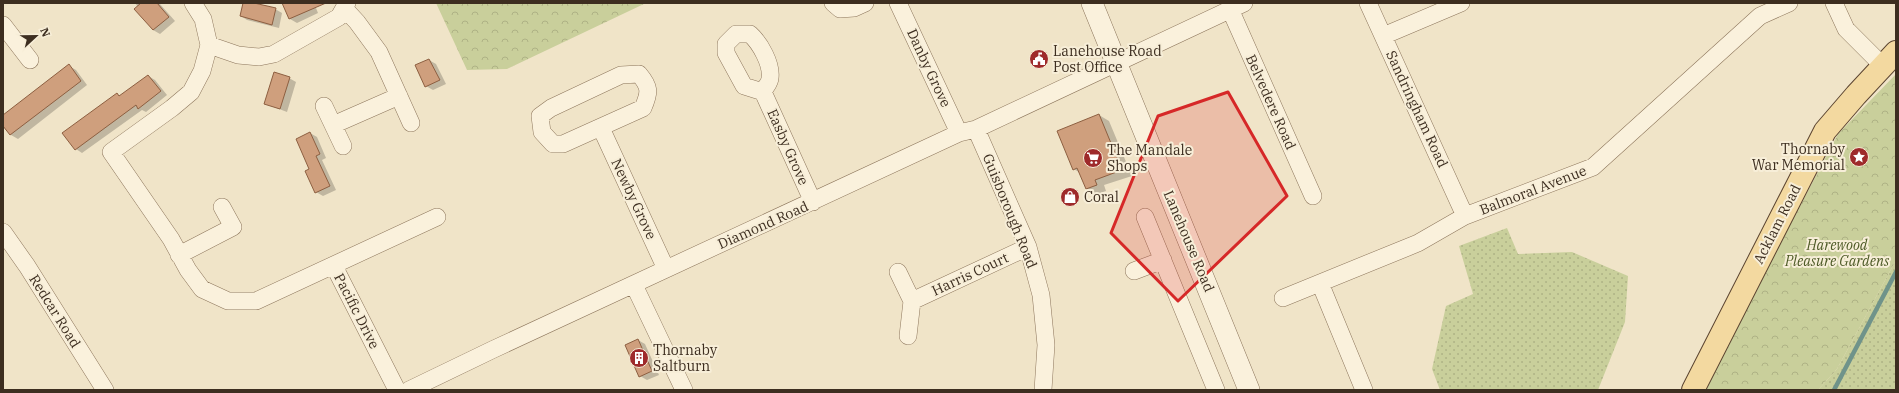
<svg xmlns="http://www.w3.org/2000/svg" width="1899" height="393" viewBox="0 0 1899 393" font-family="'IBM Plex Serif',serif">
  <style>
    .grass { fill: url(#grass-dots) }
    .forest { fill: url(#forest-crowns) }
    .shadow { fill: #0003 }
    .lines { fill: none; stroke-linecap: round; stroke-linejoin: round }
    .stream { stroke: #6f938a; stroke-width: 4.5 }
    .building { fill: #cf9f7d; stroke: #8d5f41 }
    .minor-casing { stroke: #8d765c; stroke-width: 18 }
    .tertiary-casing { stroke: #8d765c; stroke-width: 22 }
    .primary-casing { stroke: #5b4430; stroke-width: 24 }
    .minor { stroke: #faf1dc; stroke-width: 17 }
    .tertiary { stroke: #faf1dc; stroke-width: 21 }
    .primary { stroke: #f3d9a0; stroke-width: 22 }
    .marked { fill: #d62828; fill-opacity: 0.2; stroke: #d62828; stroke-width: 3; stroke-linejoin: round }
    .labels { text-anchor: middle; stroke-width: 4; stroke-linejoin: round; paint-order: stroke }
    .poi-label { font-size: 14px; fill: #3d2e20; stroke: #f7eed8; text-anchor: start }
    .street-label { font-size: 14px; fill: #3d2e20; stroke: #f7eed8 }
    .park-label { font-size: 14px; font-style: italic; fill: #4d5a26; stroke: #f7eed8 }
  </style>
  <defs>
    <pattern id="grass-dots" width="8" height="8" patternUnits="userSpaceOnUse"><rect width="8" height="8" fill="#c9cf9b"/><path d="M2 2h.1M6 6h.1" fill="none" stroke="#aeb285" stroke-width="1.8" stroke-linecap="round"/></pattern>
    <pattern id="forest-crowns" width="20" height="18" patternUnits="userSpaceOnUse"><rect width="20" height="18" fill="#c9cf9b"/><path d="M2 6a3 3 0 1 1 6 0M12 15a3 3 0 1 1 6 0" fill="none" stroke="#aeb285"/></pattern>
  </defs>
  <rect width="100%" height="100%" fill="#f0e4c8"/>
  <path class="grass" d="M 1507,228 L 1518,254 L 1572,252 L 1628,276 L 1625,322 L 1598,390 L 1440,390 L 1432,369 L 1446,306 L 1473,294 L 1459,246 Z
    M 1896,260 L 1896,390 L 1818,390 L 1837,369 Z"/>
  <path class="forest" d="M 436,3 L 646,3 L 507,69 L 467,70 Z
    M 1896,74 L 1896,260 L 1837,369 L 1818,390 L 1703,390 L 1838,134 Z"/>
  <path class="shadow" d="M 135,3 L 159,3 L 175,21 L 160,34 L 153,30 L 136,9 L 138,7 Z
    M 244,3 L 275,9 L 282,13 L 279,28 L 247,20 L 241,16 Z
    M 289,3 L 314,3 L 318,13 L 297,23 L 290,19 Z
    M 429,60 L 436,64 L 446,84 L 433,90 L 426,86 Z
    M 69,66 L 76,70 L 87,85 L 18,139 L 11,135 L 3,124 L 3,116 Z
    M 148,76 L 155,80 L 167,95 L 146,112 L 142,110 L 82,153 L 76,149 L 117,94 L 121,96 Z
    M 289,78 L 296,82 L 287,112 L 266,104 Z
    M 1099,115 L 1109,121 L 1132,176 L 1104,185 L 1106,191 L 1097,194 L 1087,188 L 1080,173 L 1074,169 Z
    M 310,133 L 317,137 L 326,158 L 322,160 L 336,190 L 323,196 L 316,192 L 311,169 Z
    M 638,340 L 645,344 L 659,375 L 647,380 L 640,376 Z"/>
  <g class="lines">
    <path class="stream" d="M 1834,390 L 1896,272"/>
  </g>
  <path class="building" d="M 141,3 L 157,3 L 169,17 L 153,30 L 134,9 Z
    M 243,3 L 254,3 L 276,8 L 272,25 L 240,16 Z
    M 282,3 L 326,3 L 289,19 Z
    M 429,59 L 440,80 L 425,87 L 415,65 Z
    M 69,64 L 81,81 L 10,135 L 3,126 L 3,115 Z
    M 274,72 L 290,77 L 280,109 L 264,104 Z
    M 148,75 L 161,91 L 138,109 L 136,105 L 75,150 L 62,133 L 117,93 L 119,96 Z
    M 1099,114 L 1122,170 L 1095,180 L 1097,185 L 1086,189 L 1077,168 L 1073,170 L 1057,131 Z
    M 310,132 L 320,154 L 316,156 L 330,186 L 315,193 L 305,171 L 309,169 L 296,139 Z
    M 638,339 L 652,371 L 639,377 L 625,345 Z"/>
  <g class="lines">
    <defs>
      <path id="minor" d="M 193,3 L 203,19 L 209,45 L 202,71 L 191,92 L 172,108 L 111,152 L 171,239 L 188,270 L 202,289 L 228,301 L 256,301 L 437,217
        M 833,3 L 840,9 L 854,8 L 865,3
        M 898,3 L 959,133
        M 1368,3 L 1465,216
        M 1834,3 L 1846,29 L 1883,66
        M 345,9 L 357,22 L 379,52 L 411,123
        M 1230,9 L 1313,196
        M 3,25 L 30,60
        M 736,34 L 750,34 C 760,43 772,64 770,78 C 770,83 765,87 763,92 L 744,86 L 726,53 L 726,44 Z
        M 1383,36 L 1461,3
        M 209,45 L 238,55 L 259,57 L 274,54 L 339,17 L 347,3
        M 639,74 C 650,87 650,92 643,108 L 563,144 L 553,144 L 542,132 L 540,116 L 551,108 L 621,75 Z
        M 763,92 L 813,202
        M 324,106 L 343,146
        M 333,125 L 399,96
        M 601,128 L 666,269
        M 976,129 L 1028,247 L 1041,295 L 1046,345 L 1043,390
        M 1145,217 L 1216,390
        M 3,232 L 27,266 L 105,390
        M 179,255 L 233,227 L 222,207
        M 334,266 L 397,390
        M 1134,271 L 1163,260
        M 898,272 L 912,301 L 908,336
        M 1320,283 L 1364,390
        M 634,285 L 684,390
        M 1283,298 L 1418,243 L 1465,216 L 1593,167 L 1760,16 L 1789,3
        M 912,301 L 1028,247
        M 409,390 L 494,349 L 959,133 L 976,129 L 1244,3"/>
      <path id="tertiary" d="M 1092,3 L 1249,390"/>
      <path id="primary" d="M 1693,390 L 1825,131 L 1856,95 L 1896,52"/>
    </defs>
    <use href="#minor" class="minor-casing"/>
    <use href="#tertiary" class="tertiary-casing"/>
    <use href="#primary" class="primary-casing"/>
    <use href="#minor" class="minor"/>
    <use href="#tertiary" class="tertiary"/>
    <use href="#primary" class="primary"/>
  </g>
  <path class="marked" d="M 1228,92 L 1287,196 L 1178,301 L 1111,233 L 1158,116 Z"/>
  <defs>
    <symbol id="civic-disc" viewBox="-11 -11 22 22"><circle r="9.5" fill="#9e2a2b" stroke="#f7eed8"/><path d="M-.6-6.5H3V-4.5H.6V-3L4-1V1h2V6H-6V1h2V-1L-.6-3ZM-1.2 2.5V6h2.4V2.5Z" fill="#fff"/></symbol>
    <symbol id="sight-disc" viewBox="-11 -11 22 22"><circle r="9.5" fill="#9e2a2b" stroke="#f7eed8"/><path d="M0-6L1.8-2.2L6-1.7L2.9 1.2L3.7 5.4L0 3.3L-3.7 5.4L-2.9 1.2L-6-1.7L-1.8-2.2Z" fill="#fff"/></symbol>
    <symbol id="supermarket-disc" viewBox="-11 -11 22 22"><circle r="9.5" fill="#9e2a2b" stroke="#f7eed8"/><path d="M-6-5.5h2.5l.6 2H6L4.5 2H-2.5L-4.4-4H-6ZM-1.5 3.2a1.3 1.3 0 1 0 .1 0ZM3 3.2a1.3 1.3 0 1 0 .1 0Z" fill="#fff"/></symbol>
    <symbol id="shop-disc" viewBox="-11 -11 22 22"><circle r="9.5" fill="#9e2a2b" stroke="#f7eed8"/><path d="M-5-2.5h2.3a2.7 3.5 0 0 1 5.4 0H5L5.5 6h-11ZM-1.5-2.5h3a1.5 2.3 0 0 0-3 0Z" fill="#fff"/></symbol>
    <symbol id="building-disc" viewBox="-11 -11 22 22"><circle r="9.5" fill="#9e2a2b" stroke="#f7eed8"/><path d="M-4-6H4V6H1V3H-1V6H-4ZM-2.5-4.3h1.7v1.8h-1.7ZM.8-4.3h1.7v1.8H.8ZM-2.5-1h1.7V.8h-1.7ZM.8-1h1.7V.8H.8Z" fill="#fff"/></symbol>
  </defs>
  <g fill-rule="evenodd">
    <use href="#civic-disc" x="1028" y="48" width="22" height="22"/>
    <use href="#sight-disc" x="1848" y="146" width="22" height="22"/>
    <use href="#supermarket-disc" x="1082" y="147" width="22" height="22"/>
    <use href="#shop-disc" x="1059" y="186" width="22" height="22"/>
    <use href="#building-disc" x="628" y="347" width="22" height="22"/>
  </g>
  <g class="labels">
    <g class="poi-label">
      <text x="1053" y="56">Lanehouse Road<tspan x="1053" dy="16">Post Office</tspan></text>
      <text x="1845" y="154" text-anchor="end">Thornaby<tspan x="1845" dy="16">War Memorial</tspan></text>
      <text x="1107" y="155">The Mandale<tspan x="1107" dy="16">Shops</tspan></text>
      <text x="1084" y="202">Coral</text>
      <text x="653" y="355">Thornaby<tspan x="653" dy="16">Saltburn</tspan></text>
    </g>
    <g class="street-label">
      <text transform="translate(929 68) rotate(65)" y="5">Danby Grove</text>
      <text transform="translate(1271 102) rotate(66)" y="5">Belvedere Road</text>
      <text transform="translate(1417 109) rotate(65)" y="5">Sandringham Road</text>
      <text transform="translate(788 147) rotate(66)" y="5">Easby Grove</text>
      <text transform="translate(1533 190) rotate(-21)" y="5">Balmoral Avenue</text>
      <text transform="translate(634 199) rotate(65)" y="5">Newby Grove</text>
      <text transform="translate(1010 211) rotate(68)" y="5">Guisborough Road</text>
      <text transform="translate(1777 224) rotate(-63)" y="5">Acklam Road</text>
      <text transform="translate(763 225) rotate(-24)" y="5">Diamond Road</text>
      <text transform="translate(1189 241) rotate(67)" y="5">Lanehouse Road</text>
      <text transform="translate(970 274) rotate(-25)" y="5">Harris Court</text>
      <text transform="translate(55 311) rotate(58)" y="5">Redcar Road</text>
      <text transform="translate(357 311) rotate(63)" y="5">Pacific Drive</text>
    </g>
    <g class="park-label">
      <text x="1837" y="250">Harewood<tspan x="1837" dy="16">Pleasure Gardens</tspan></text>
    </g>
  </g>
  <rect width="1899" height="393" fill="none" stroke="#3d2e20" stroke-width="8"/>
  <g transform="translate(36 36) rotate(68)" stroke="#f7eed8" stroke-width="3" paint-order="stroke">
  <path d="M0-3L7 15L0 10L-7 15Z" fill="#3d2e20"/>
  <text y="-6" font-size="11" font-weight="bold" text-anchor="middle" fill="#3d2e20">N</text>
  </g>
</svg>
